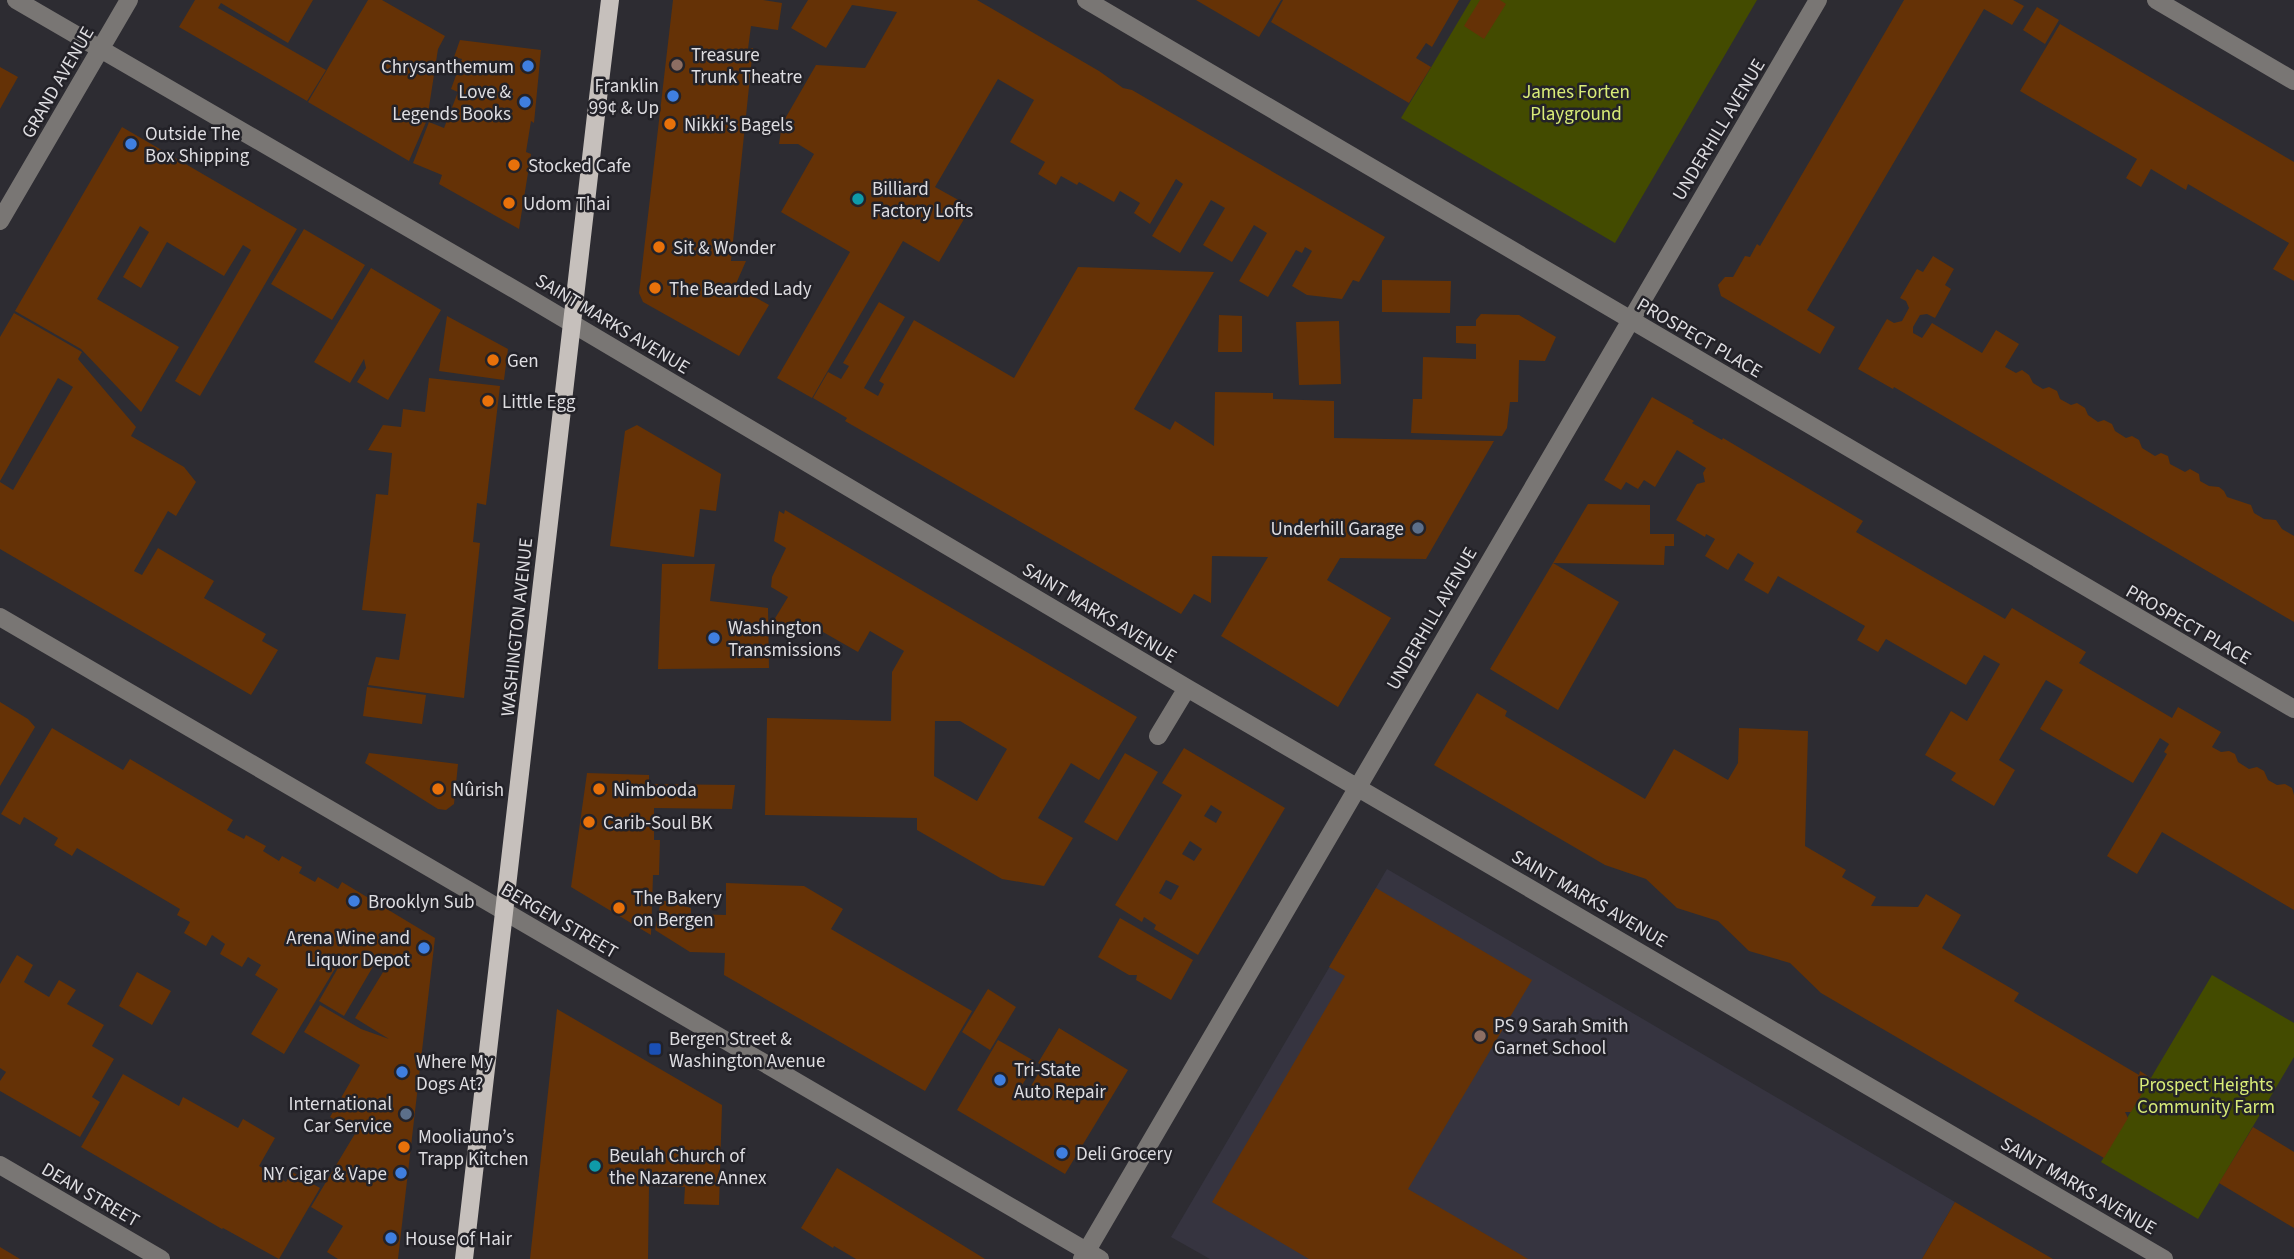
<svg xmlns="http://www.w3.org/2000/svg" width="2294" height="1259" viewBox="0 0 2294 1259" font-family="'Source Sans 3',sans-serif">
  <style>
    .built { fill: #363440 }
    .green { fill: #434b00 }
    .building { fill: #653206; fill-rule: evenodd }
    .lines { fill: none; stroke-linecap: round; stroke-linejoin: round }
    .minor { stroke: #797674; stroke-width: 18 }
    .major { stroke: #c6c0bc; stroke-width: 18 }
    .education-dot { fill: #8d6e63; stroke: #232228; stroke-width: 2.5 }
    .shop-dot { fill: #3f7fe0; stroke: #232228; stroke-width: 2.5 }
    .food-dot { fill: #e8710a; stroke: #232228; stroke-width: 2.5 }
    .culture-dot { fill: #0f9aa8; stroke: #232228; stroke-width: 2.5 }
    .service-dot { fill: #5c6f8a; stroke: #232228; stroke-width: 2.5 }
    .transit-dot { fill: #1a4fb4; stroke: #232228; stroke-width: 2.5 }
    .labels { text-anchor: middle; stroke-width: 5; stroke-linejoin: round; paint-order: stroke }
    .poi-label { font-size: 19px; fill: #dedde1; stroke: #232228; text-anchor: start }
    .street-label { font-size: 19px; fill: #dedde1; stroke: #232228 }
    .park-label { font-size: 19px; fill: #d9ec78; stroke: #232228 }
  </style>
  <rect width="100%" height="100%" fill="#2d2c32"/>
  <path class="built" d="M 1387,869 L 1955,1202 L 1922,1259 L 1210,1259 L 1171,1237 Z"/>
  <path class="green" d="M 1471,0 L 1757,0 L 1615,243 L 1401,118 Z
    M 2212,975 L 2294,1023 L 2294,1057 L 2198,1219 L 2101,1162 Z"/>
  <path class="building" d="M 195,0 L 313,0 L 288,43 L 221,3 L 218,8 L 326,70 L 307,101 L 179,27 Z
    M 368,0 L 382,0 L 445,36 L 438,49 L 427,120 L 409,161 L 308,102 Z
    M 673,0 L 763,0 L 782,3 L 778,30 L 751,26 L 748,49 L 753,48 L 731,261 L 746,261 L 735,286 L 769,305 L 739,356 L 643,302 L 639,293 Z
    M 808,0 L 977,0 L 1099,71 L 1123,88 L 1132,90 L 1385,237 L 1359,282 L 1353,280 L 1342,299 L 1307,295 L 1292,286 L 1312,251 L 1305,247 L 1302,253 L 1296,250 L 1268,297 L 1239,281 L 1267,233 L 1254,225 L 1232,262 L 1203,245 L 1225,208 L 1211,200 L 1180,253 L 1152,236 L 1183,184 L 1176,179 L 1150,224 L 1134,213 L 1140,203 L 1120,191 L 1114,202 L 1079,182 L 1077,185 L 1061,176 L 1056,185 L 1038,174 L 1045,162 L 1010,142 L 1034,100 L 998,79 L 935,187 L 971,207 L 939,262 L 903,241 L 812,398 L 777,378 L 850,252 L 781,212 L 814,154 L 798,144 L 779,144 L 782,124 L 816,65 L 865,68 L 897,12 L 852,5 L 826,48 L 791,28 Z
    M 1196,0 L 1281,0 L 1259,37 Z
    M 1283,0 L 1459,0 L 1432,47 L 1426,43 L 1416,58 L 1431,67 L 1409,103 L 1271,22 Z
    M 1480,0 L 1500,0 L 1506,4 L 1484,39 L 1464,26 Z
    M 1904,0 L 2013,0 L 2024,6 L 2012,25 L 1984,9 L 1807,310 L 1835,327 L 1820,354 L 1721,296 L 1718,285 L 1725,277 L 1733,277 L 1745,256 L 1750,257 L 1757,244 L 1760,246 Z
    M 2037,7 L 2059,20 L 2045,44 L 2023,30 Z
    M 2060,24 L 2294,162 L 2294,281 L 2273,269 L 2289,243 L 2188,184 L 2186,190 L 2151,169 L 2141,187 L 2126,178 L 2137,159 L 2020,91 Z
    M 460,40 L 541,50 L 534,123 L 531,121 L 526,152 L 531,154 L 519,229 L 439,184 L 442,175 L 413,163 L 429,122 L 444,128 L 458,92 L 451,89 L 462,59 L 454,57 Z
    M 0,67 L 18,77 L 0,109 Z
    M 122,127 L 297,229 L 200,396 L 175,381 L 251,250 L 243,245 L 224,276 L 167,242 L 141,288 L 123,277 L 149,232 L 140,226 L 97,299 L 179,347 L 141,412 L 81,349 L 15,311 Z
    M 304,229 L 365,265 L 332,320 L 271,284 Z
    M 1933,256 L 1954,269 L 1945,285 L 1951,289 L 1935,318 L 1927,314 L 1920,315 L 1913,327 L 1913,333 L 1922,338 L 1932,323 L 1982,353 L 1996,330 L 2019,344 L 2005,367 L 2016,373 L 2022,370 L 2029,375 L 2033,383 L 2043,389 L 2049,387 L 2057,391 L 2060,399 L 2071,405 L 2077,403 L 2085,408 L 2088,415 L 2098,422 L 2104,420 L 2112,424 L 2115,431 L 2126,438 L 2132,436 L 2139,440 L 2142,448 L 2155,456 L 2161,453 L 2168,456 L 2170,464 L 2185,472 L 2190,469 L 2199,474 L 2200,481 L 2209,486 L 2219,487 L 2224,491 L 2227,497 L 2251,505 L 2254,513 L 2264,519 L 2276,520 L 2282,529 L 2294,536 L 2294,622 L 1894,387 L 1893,389 L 1858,369 L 1887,319 L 1894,323 L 1902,321 L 1909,308 L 1906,301 L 1900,298 L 1917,269 L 1923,272 Z
    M 1078,267 L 1214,272 L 1134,409 L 1170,430 L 1175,421 L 1214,446 L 1215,392 L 1273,393 L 1273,399 L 1334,401 L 1334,438 L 1494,441 L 1426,559 L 1340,558 L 1327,580 L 1391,618 L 1338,707 L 1221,636 L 1268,557 L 1212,556 L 1211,603 L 1194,594 L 1181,614 L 845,421 L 847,418 L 813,398 L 828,372 L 841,379 L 849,366 L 843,363 L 879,302 L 905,317 L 864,388 L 878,396 L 884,384 L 879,381 L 914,320 L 1014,378 Z
    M 371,268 L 441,310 L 388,400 L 357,382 L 366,368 L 364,359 L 350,383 L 314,362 Z
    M 1382,280 L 1451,281 L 1450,313 L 1382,312 Z
    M 14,313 L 82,352 L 78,359 L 136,427 L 131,436 L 184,467 L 196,482 L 176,516 L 168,511 L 134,571 L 142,575 L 158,548 L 214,581 L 204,598 L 266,634 L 262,641 L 278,650 L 251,695 L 0,549 L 0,482 L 13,490 L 73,387 L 58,378 L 0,481 L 0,337 Z
    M 1481,314 L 1519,315 L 1556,337 L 1545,361 L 1519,360 L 1518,402 L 1510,402 L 1507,428 L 1502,436 L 1411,433 L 1413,399 L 1422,399 L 1423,357 L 1476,359 L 1476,344 L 1456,343 L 1456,326 L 1476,326 L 1476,320 Z
    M 1219,315 L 1242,316 L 1242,352 L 1218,352 Z
    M 447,316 L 508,349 L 504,380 L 439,371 Z
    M 1339,321 L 1341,384 L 1299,385 L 1296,322 Z
    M 429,378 L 500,386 L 486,505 L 477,503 L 473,542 L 480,543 L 464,698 L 368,685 L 376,657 L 399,660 L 406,614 L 362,610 L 376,494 L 388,495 L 392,453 L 368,450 L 383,425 L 401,427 L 403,409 L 425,412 Z
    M 1652,397 L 1694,421 L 1692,423 L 1722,440 L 1723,438 L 1863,521 L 1856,532 L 2005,619 L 2012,608 L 2086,652 L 2079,663 L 2172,718 L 2178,707 L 2221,732 L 2212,747 L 2221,752 L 2229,751 L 2235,754 L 2238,762 L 2249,769 L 2257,767 L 2264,771 L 2268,780 L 2277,785 L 2285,784 L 2292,788 L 2294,795 L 2294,910 L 2162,832 L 2137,874 L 2107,856 L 2167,754 L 2164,752 L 2169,744 L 2160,738 L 2133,783 L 2040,729 L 2063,690 L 2046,680 L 1999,760 L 2015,770 L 1994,806 L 1951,780 L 1956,773 L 1925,755 L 1951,711 L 1967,721 L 2000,664 L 1984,655 L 1966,685 L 1886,639 L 1878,652 L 1857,640 L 1865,626 L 1778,576 L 1768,594 L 1744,580 L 1754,563 L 1738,553 L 1728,570 L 1705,556 L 1715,539 L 1706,534 L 1705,537 L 1676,520 L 1697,484 L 1705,482 L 1703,473 L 1706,468 L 1677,450 L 1655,487 L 1644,480 L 1638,489 L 1626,482 L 1621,490 L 1604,480 Z
    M 637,425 L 721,474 L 716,511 L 700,509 L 694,557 L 610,546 L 625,431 Z
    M 1588,504 L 1650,505 L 1650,534 L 1674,534 L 1674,546 L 1665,546 L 1664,565 L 1553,563 Z
    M 785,510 L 1137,717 L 1099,780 L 1071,763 L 1038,818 L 1073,838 L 1044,886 L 1002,879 L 917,830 L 917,818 L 765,815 L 767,718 L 891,721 L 892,672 L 904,651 L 870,631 L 858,652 L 816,628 L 771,625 L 788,597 L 771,587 L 772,577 L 786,548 L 774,541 L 779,511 L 784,514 ZM 935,721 L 960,721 L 1007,749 L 977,801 L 934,776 Z
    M 1553,563 L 1619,602 L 1558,710 L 1490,669 Z
    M 662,564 L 715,564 L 710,601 L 768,608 L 769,668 L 658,669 Z
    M 367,687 L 426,695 L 422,724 L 363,716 Z
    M 1477,693 L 1507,711 L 1505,716 L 1645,799 L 1674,749 L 1728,780 L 1738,763 L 1739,728 L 1808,731 L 1805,846 L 1846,870 L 1842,877 L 1876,897 L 1871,906 L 1918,907 L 1926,894 L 1961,915 L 1942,948 L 2019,993 L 2014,1001 L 2139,1075 L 2140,1071 L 2151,1078 L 2131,1112 L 2125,1112 L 2128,1118 L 2104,1158 L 1821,993 L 1790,963 L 1749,951 L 1718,921 L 1677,908 L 1646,879 L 1605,865 L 1434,765 Z
    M 0,702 L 28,719 L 35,727 L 0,786 Z
    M 52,728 L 123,770 L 130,759 L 233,820 L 227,830 L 244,839 L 246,835 L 266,846 L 263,851 L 279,861 L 282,856 L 302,867 L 299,873 L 315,882 L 318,877 L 338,889 L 342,882 L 435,938 L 398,1259 L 338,1259 L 327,1252 L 343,1226 L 311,1207 L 356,1132 L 330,1117 L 360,1065 L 304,1032 L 320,1005 L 361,1029 L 389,1039 L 355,1018 L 391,959 L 381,953 L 344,1016 L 319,1001 L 338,968 L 336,967 L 284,1054 L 251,1034 L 278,989 L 255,975 L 261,965 L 248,957 L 242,967 L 220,954 L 225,944 L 212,935 L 206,946 L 184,933 L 190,922 L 177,915 L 180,909 L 77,848 L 72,856 L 54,845 L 58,838 L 24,817 L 20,825 L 1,814 Z
    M 1184,748 L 1285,808 L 1198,955 L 1154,929 L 1156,925 L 1144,917 L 1142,922 L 1115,905 L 1182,795 L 1162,783 ZM 1211,805 L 1222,812 L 1216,823 L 1204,816 ZM 1190,841 L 1202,849 L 1194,861 L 1182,854 ZM 1166,880 L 1179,886 L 1171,900 L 1159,893 Z
    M 369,753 L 458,764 L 454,804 L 446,810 L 438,809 L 365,763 Z
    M 1125,753 L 1158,772 L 1117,841 L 1084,822 Z
    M 587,773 L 649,775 L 649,784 L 735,785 L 732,809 L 654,808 L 654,840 L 660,840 L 659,875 L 653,875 L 651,935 L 571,887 Z
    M 726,883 L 804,886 L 843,909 L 831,929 L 972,1011 L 925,1091 L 724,975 L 725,953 L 690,952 L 655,930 L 661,900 L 691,908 L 691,914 L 726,915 Z
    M 1376,888 L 1532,980 L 1408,1189 L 1528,1259 L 1309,1259 L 1212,1202 L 1345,976 L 1329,967 Z
    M 1120,918 L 1193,960 L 1171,1000 L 1136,980 L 1137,975 L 1129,975 L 1098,957 Z
    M 17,955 L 33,965 L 24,982 L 49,997 L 59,980 L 76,990 L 67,1004 L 104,1025 L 92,1046 L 114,1059 L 92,1097 L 100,1102 L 80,1137 L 0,1091 L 0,1081 L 6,1072 L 0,1068 L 0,984 Z
    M 137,972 L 171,991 L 152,1025 L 119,1006 Z
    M 988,989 L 1016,1007 L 990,1050 L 962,1032 Z
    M 557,1009 L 722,1105 L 719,1205 L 684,1204 L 685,1187 L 649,1186 L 648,1259 L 530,1259 Z
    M 1059,1028 L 1128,1070 L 1065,1174 L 957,1110 L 998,1040 L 1036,1062 L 1015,1097 L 1022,1101 L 1043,1066 L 1038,1063 Z
    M 123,1074 L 179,1106 L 183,1097 L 238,1128 L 243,1119 L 275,1138 L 259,1166 L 286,1182 L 292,1172 L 320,1188 L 279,1259 L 223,1228 L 222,1229 L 81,1147 Z
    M 2253,1127 L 2294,1152 L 2294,1228 L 2219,1183 Z
    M 837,1168 L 870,1188 L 985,1259 L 856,1259 L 834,1246 L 833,1248 L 801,1228 Z
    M 1955,1202 L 2013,1236 L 2053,1259 L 1922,1259 Z
    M 0,1247 L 20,1259 L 0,1259 Z"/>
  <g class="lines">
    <path class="minor" d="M 16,0 L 524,295 L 1187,688 L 2164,1259
      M 1086,0 L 2294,709
      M 2156,0 L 2294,81
      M 0,221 L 129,0
      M 0,617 L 1100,1259
      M 1158,736 L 1187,688
      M 0,1165 L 161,1259
      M 1082,1259 L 1818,0"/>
    <path class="major" d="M 464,1259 C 515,839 558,419 610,0"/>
  </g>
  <g class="education-dot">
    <circle cx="677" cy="65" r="7"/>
    <circle cx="1480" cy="1036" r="7"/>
  </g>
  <g class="shop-dot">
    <circle cx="528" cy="66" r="7"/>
    <circle cx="673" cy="96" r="7"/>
    <circle cx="525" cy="102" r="7"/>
    <circle cx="131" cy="144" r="7"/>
    <circle cx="714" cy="638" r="7"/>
    <circle cx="354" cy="901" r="7"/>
    <circle cx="424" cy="948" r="7"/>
    <circle cx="402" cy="1072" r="7"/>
    <circle cx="1000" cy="1080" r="7"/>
    <circle cx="1062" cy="1153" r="7"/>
    <circle cx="401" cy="1173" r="7"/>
    <circle cx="391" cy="1238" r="7"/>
  </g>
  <g class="food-dot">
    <circle cx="670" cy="124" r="7"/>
    <circle cx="514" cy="165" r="7"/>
    <circle cx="509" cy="203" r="7"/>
    <circle cx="659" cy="247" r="7"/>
    <circle cx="655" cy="288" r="7"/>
    <circle cx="493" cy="360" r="7"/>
    <circle cx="488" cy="401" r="7"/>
    <circle cx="438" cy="789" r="7"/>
    <circle cx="599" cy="789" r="7"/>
    <circle cx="589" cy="822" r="7"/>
    <circle cx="619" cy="908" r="7"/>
    <circle cx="404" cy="1147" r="7"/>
  </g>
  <g class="culture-dot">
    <circle cx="858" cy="199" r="7"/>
    <circle cx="595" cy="1166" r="7"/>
  </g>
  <g class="service-dot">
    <circle cx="1418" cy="528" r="7"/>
    <circle cx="406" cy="1114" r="7"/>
  </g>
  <rect class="transit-dot" x="648" y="1042" width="14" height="14" rx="3.5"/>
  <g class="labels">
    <g class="poi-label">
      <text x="691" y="61">Treasure<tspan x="691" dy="22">Trunk Theatre</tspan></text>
      <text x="514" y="73" text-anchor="end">Chrysanthemum</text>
      <text x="659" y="92" text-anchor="end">Franklin<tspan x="659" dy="22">99¢ &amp; Up</tspan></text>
      <text x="511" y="98" text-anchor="end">Love &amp;<tspan x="511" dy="22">Legends Books</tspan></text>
      <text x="684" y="131">Nikki's Bagels</text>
      <text x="145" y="140">Outside The<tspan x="145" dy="22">Box Shipping</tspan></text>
      <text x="528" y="172">Stocked Cafe</text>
      <text x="872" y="195">Billiard<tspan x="872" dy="22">Factory Lofts</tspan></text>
      <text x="523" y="210">Udom Thai</text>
      <text x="673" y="254">Sit &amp; Wonder</text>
      <text x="669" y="295">The Bearded Lady</text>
      <text x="507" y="367">Gen</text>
      <text x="502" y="408">Little Egg</text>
      <text x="1404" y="535" text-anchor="end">Underhill Garage</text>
      <text x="728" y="634">Washington<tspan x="728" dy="22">Transmissions</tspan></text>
      <text x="452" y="796">Nûrish</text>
      <text x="613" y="796">Nimbooda</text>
      <text x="603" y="829">Carib-Soul BK</text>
      <text x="633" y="904">The Bakery<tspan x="633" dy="22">on Bergen</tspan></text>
      <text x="368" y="908">Brooklyn Sub</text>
      <text x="410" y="944" text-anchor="end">Arena Wine and<tspan x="410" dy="22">Liquor Depot</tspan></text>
      <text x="1494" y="1032">PS 9 Sarah Smith<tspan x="1494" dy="22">Garnet School</tspan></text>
      <text x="669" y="1045">Bergen Street &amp;<tspan x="669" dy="22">Washington Avenue</tspan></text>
      <text x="416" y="1068">Where My<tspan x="416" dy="22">Dogs At?</tspan></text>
      <text x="1014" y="1076">Tri-State<tspan x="1014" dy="22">Auto Repair</tspan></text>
      <text x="392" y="1110" text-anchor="end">International<tspan x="392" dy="22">Car Service</tspan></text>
      <text x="418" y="1143">Mooliauno’s<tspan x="418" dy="22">Trapp Kitchen</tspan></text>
      <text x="1076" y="1160">Deli Grocery</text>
      <text x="609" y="1162">Beulah Church of<tspan x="609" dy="22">the Nazarene Annex</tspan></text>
      <text x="387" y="1180" text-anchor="end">NY Cigar &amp; Vape</text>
      <text x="405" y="1245">House of Hair</text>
    </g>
    <g class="street-label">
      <text transform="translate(57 82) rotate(-60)" y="7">GRAND AVENUE</text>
      <text transform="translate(1718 129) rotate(-59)" y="7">UNDERHILL AVENUE</text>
      <text transform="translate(613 323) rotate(31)" y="7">SAINT MARKS AVENUE</text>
      <text transform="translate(1700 337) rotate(30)" y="7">PROSPECT PLACE</text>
      <text transform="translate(1100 612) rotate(31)" y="7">SAINT MARKS AVENUE</text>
      <text transform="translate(1431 618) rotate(-60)" y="7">UNDERHILL AVENUE</text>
      <text transform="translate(2189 624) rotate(30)" y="7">PROSPECT PLACE</text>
      <text transform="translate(516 627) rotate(-84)" y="7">WASHINGTON AVENUE</text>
      <text transform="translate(1590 898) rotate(30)" y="7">SAINT MARKS AVENUE</text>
      <text transform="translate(560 920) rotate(30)" y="7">BERGEN STREET</text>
      <text transform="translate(2079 1185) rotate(30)" y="7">SAINT MARKS AVENUE</text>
      <text transform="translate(91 1194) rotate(30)" y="7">DEAN STREET</text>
    </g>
    <g class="park-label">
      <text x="1576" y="98">James Forten<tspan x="1576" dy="22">Playground</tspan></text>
      <text x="2206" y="1091">Prospect Heights<tspan x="2206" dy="22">Community Farm</tspan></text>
    </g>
  </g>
</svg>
